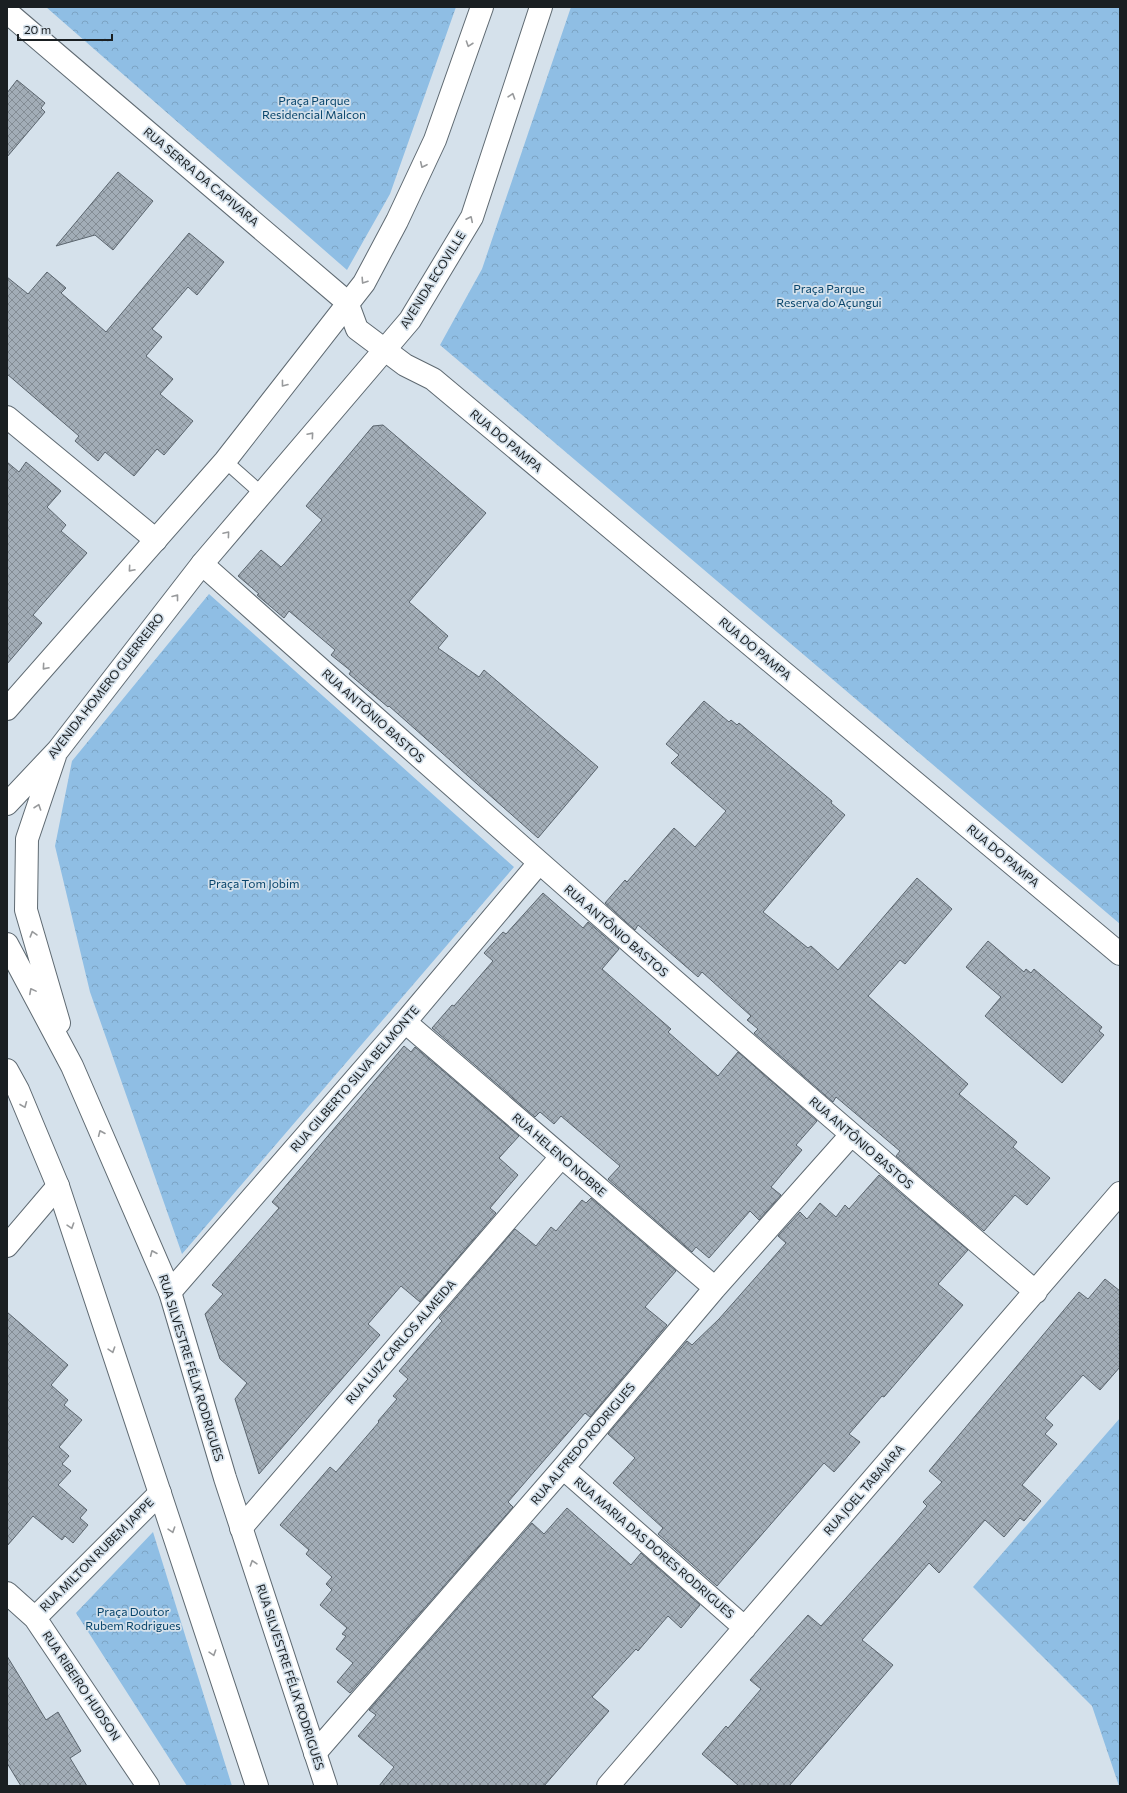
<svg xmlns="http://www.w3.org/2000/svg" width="1127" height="1793" viewBox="0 0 1127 1793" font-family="Commissioner,sans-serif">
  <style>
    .forest { fill: url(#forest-crowns) }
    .building { fill: url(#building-cross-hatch); stroke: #5b656e }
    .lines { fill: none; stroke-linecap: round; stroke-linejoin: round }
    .lane-casing { stroke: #5f6a72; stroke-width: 15 }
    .street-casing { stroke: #5f6a72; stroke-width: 24 }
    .secondary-casing { stroke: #5f6a72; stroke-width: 24 }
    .lane { stroke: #fff; stroke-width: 13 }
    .street { stroke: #fff; stroke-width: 22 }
    .secondary { stroke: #fff; stroke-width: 22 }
    .oneway { stroke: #989a9c }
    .labels { text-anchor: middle; stroke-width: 3.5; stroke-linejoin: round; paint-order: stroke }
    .park-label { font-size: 12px; fill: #07446b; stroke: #d5e1eb }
    .street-label { font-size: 12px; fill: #1a1f22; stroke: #d5e1eb }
  </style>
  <defs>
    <pattern id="forest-crowns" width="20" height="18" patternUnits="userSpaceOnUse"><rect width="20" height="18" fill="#8fbee4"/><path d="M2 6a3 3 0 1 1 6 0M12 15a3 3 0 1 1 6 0" fill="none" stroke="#7ba3c3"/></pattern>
    <pattern id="building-cross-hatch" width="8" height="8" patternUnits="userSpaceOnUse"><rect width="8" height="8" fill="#a2adb7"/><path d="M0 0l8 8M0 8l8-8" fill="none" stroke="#838c94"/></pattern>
  </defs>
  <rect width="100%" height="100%" fill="#d5e1eb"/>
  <path class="forest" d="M 46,7 L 456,7 L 390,194 L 347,270 Z
    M 571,7 L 1120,7 L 1120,924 L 440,345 L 482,269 Z
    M 209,594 L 514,867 L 182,1254 L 90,992 L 55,846 L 72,761 Z
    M 1120,1418 L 1120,1786 L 1119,1786 L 1092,1706 L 973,1587 Z
    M 153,1532 L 232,1786 L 187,1786 L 76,1613 Z"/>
  <path class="building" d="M 17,80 L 45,103 L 41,108 L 45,112 L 7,157 L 7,93 Z
    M 118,172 L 153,201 L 113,250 L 95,235 L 56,246 Z
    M 189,233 L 224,262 L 197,295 L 188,287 L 152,329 L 162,337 L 146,356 L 173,379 L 160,394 L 193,421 L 164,455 L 157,449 L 134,476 L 105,452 L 98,461 L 75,441 L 79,436 L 7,374 L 7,277 L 28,294 L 47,272 L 66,288 L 61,293 L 106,332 Z
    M 383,425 L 486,513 L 409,602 L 448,636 L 438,648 L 479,677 L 484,670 L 598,767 L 538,838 L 389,706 L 388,707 L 349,674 L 351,671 L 331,655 L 335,650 L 289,611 L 284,618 L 257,595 L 259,594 L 238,576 L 261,550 L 281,567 L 285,563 L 322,520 L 306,506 L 373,426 Z
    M 7,462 L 19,472 L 26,462 L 61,491 L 47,507 L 66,525 L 61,531 L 87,553 L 33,615 L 42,623 L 7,664 Z
    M 704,701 L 729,722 L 731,720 L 737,725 L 739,723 L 832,801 L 831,803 L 845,815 L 763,912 L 808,948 L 811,946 L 838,970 L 917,878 L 952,909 L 905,964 L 900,960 L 868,996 L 968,1084 L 959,1094 L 1017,1142 L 1013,1147 L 1050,1178 L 1027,1205 L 1015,1195 L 984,1231 L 896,1156 L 900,1151 L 836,1097 L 833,1102 L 754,1033 L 758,1029 L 747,1020 L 751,1016 L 702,972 L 698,977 L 638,925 L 635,930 L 605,903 L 625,880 L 627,882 L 674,828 L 695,847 L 726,811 L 671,763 L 679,755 L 666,744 Z
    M 543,893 L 583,928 L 588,922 L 619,949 L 602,969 L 671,1029 L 668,1032 L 718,1076 L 738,1052 L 817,1121 L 796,1145 L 802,1150 L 771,1187 L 781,1195 L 759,1220 L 750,1211 L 709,1258 L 696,1247 L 692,1252 L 608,1179 L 620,1166 L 561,1116 L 554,1124 L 540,1112 L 535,1117 L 432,1028 L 452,1005 L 454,1006 L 493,961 L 484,953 L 503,932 L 506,934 Z
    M 988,941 L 1024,972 L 1026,969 L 1031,973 L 1034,969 L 1102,1027 L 1099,1031 L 1104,1035 L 1062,1083 L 985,1016 L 1001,997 L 966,967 Z
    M 404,1046 L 411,1052 L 415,1047 L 519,1136 L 499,1158 L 518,1175 L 490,1208 L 496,1213 L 420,1302 L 401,1286 L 368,1324 L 380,1335 L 259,1474 L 235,1399 L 247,1383 L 220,1359 L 205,1314 L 223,1294 L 212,1285 L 279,1208 L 272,1202 Z
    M 879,1175 L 968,1250 L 938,1284 L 963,1305 L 884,1397 L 882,1396 L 849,1434 L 860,1442 L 842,1463 L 834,1472 L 824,1463 L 717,1586 L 658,1534 L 663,1528 L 613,1483 L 635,1458 L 608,1434 L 687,1341 L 692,1345 L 719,1319 L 786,1243 L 778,1236 L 800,1212 L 807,1219 L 820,1203 L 836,1217 L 845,1205 L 849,1209 Z
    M 591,1198 L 676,1271 L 645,1307 L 667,1325 L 590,1417 L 585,1413 L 508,1502 L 513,1507 L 350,1693 L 337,1682 L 353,1663 L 336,1649 L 346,1636 L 342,1634 L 347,1628 L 320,1605 L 332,1590 L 326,1584 L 332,1577 L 306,1554 L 309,1550 L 280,1525 L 330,1467 L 336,1472 L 379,1422 L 378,1421 L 397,1399 L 393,1396 L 408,1379 L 399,1371 L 442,1321 L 439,1318 L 515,1229 L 536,1246 L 551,1227 L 556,1231 L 582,1200 L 586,1203 Z
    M 1105,1279 L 1120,1291 L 1120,1367 L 1100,1390 L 1083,1375 L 1045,1418 L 1053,1425 L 1045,1434 L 1057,1444 L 1022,1485 L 1041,1501 L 1024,1521 L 1020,1518 L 1004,1537 L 985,1520 L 939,1573 L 929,1563 L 862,1640 L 893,1665 L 789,1786 L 739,1786 L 702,1754 L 726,1726 L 728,1728 L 761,1689 L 750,1680 L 808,1615 L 821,1626 L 895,1543 L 927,1506 L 923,1502 L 942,1482 L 929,1471 L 1079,1292 L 1088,1299 Z
    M 7,1312 L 68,1365 L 51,1385 L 68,1400 L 64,1405 L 82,1420 L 59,1447 L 69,1456 L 62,1464 L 71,1471 L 58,1485 L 87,1510 L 80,1518 L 88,1525 L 73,1543 L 65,1536 L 62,1540 L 33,1516 L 7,1546 Z
    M 567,1508 L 631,1565 L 641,1553 L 700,1605 L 681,1628 L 668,1616 L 638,1651 L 636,1649 L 592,1697 L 609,1711 L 544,1786 L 379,1786 L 394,1767 L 358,1736 L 376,1715 L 369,1710 L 532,1523 L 544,1534 Z
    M 7,1656 L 46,1720 L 58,1712 L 81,1751 L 70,1758 L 87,1786 L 21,1786 L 7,1763 Z"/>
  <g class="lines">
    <defs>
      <path id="lane" d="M 225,461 L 261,493"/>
      <path id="street" d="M 7,12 L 347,302 L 357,329 L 405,365 L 433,379 L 1120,954
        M 7,417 L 156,540
        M 202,564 C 478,809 754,1053 1036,1292
        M 405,1022 L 715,1288
        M 7,1246 L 58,1186
        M 170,1292 L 405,1022 L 539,863
        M 563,1468 L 745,1628
        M 241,1528 L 561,1157
        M 7,1593 L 35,1618 L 148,1786
        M 35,1618 L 160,1493
        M 315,1753 L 563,1468 L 715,1288 L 851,1135
        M 608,1786 L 1120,1193"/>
      <path id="secondary" d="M 7,709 L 225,461 L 364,283 L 397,221 L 435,140 L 482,7
        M 55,756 L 27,839 L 26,910 L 59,1023
        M 7,804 L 58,750 L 202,564 L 410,320 L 472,217 L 541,7
        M 7,944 L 72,1066 L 170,1292 L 225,1478 L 326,1786
        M 7,1070 L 18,1090 L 58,1186 L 257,1786"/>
    </defs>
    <use href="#lane" class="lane-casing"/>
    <use href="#street" class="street-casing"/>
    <use href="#secondary" class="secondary-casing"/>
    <use href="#lane" class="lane"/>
    <use href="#street" class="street"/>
    <use href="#secondary" class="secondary"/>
  </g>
  <defs><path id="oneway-chevron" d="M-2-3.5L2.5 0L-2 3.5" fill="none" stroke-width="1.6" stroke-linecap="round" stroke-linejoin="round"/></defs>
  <g class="oneway">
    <use href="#oneway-chevron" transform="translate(469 44) rotate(109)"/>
    <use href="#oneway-chevron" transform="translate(512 96) rotate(-72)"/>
    <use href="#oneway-chevron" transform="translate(423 165) rotate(115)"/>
    <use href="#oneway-chevron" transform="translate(470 219) rotate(-64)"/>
    <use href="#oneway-chevron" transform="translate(364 281) rotate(123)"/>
    <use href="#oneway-chevron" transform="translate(284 384) rotate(128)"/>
    <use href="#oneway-chevron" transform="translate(311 435) rotate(-49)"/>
    <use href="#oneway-chevron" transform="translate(227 534) rotate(-50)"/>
    <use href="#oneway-chevron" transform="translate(131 569) rotate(131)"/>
    <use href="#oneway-chevron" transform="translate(176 597) rotate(-52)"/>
    <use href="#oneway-chevron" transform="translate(45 667) rotate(131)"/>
    <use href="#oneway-chevron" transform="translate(38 807) rotate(-71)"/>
    <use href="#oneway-chevron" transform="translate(33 934) rotate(-106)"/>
    <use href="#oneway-chevron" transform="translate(32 991) rotate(-118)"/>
    <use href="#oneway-chevron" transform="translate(24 1105) rotate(68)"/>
    <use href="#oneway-chevron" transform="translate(101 1133) rotate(-113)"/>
    <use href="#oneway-chevron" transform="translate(71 1226) rotate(72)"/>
    <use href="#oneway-chevron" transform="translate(153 1253) rotate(-113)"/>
    <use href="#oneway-chevron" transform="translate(112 1350) rotate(72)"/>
    <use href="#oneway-chevron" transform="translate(172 1530) rotate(72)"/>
    <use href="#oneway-chevron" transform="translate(253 1563) rotate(-108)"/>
    <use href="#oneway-chevron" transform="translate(213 1653) rotate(72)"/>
  </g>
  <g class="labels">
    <g class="park-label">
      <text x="314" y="105">Praça Parque<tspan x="314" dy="14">Residencial Malcon</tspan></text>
      <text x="829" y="293">Praça Parque<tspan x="829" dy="14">Reserva do Açungui</tspan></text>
      <text x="254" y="888">Praça Tom Jobim</text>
      <text x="133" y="1616">Praça Doutor<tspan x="133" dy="14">Rubem Rodrigues</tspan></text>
    </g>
    <g class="street-label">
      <text transform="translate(201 177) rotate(40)" y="4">RUA SERRA DA CAPIVARA</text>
      <text transform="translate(433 280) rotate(-58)" y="4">AVENIDA ECOVILLE</text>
      <text transform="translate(506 441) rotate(40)" y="4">RUA DO PAMPA</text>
      <text transform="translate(755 649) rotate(40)" y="4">RUA DO PAMPA</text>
      <text transform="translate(106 686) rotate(-52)" y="4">AVENIDA HOMERO GUERREIRO</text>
      <text transform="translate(373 716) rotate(42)" y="4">RUA ANTÔNIO BASTOS</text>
      <text transform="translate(1003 856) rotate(40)" y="4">RUA DO PAMPA</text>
      <text transform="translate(616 931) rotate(41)" y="4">RUA ANTÔNIO BASTOS</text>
      <text transform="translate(355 1079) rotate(-49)" y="4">RUA GILBERTO SILVA BELMONTE</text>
      <text transform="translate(861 1143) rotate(41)" y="4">RUA ANTÔNIO BASTOS</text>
      <text transform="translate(559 1155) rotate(41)" y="4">RUA HELENO NOBRE</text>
      <text transform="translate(401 1342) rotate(-49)" y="4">RUA LUIZ CARLOS ALMEIDA</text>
      <text transform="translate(191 1368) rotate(73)" y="4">RUA SILVESTRE FÉLIX RODRIGUES</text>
      <text transform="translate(583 1444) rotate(-50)" y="4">RUA ALFREDO RODRIGUES</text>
      <text transform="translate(864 1490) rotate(-49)" y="4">RUA JOEL TABAJARA</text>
      <text transform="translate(654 1548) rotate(41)" y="4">RUA MARIA DAS DORES RODRIGUES</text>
      <text transform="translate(97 1555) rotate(-45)" y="4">RUA MILTON RUBEM JAPPE</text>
      <text transform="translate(290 1677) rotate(72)" y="4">RUA SILVESTRE FÉLIX RODRIGUES</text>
      <text transform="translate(81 1686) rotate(56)" y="4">RUA RIBEIRO HUDSON</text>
    </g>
  </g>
  <rect width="1127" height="1793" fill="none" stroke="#1a1f22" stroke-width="16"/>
  <path d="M18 34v6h94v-6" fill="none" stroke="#1a1f22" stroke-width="2"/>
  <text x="24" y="34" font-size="12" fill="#1a1f22" stroke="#d5e1eb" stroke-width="3" paint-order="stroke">20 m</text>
</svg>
